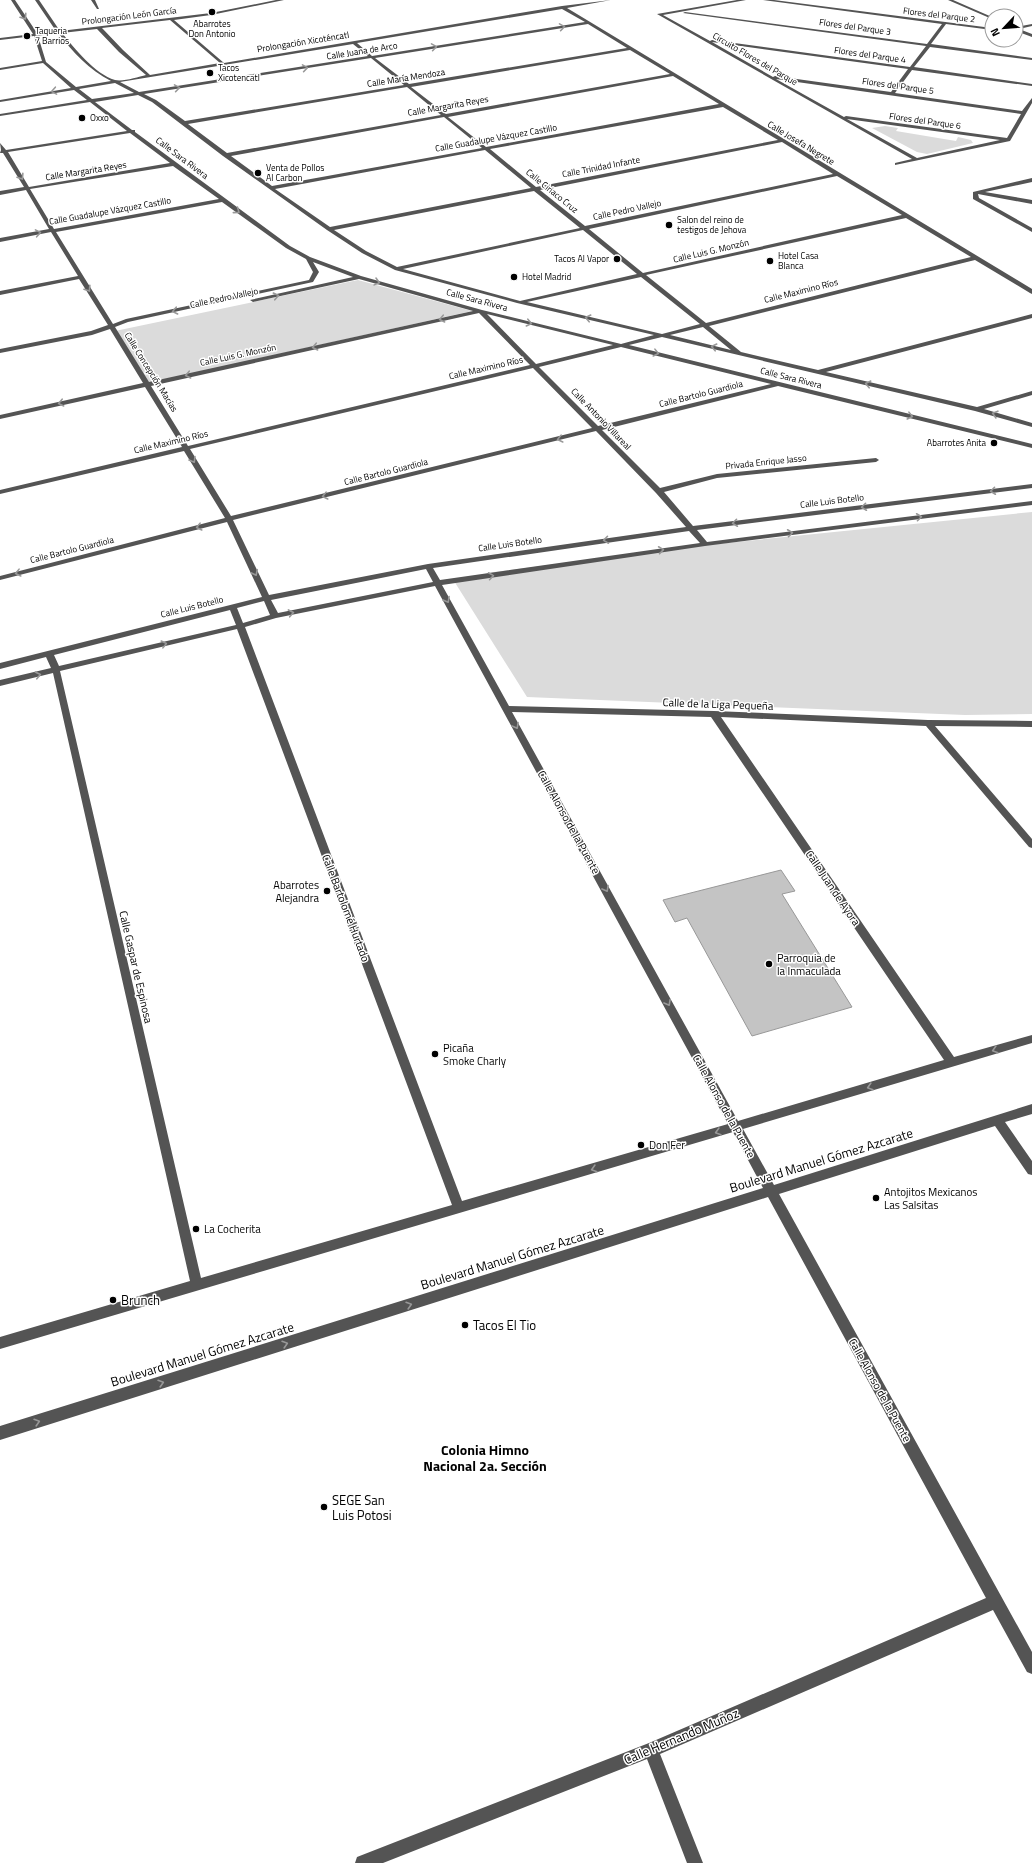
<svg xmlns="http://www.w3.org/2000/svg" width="1032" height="1863" viewBox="0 0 1032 1863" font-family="'Titillium Web',sans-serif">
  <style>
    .green { fill: #dbdbdb }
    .building { fill: #c4c4c4; stroke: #989898 }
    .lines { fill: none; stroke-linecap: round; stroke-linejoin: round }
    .minor { fill: #545454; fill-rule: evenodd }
    .oneway { stroke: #989898 }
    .poi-dot { fill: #000; stroke: #fff; stroke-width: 1.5 }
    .labels { text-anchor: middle; stroke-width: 3; stroke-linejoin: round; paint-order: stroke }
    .far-street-label { font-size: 9px; fill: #000; stroke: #fff }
    .far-poi-label { font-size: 9px; fill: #000; stroke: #fff; text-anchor: start }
    .street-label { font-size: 11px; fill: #000; stroke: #fff }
    .poi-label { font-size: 11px; fill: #000; stroke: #fff; text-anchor: start }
    .near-street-label { font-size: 13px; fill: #000; stroke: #fff }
    .near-poi-label { font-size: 13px; fill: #000; stroke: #fff; text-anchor: start }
    .near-neighbourhood-label { font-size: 14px; font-weight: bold; fill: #000; stroke: #fff }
  </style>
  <rect width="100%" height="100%" fill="#fff"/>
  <path class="green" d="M 885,126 L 898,128 L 896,131 L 956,141 L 958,137 L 971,140 L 973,143 L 927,154 L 917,152 L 872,128 Z
    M 358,280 L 472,311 L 149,383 L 115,331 Z
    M 1032,512 L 1032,714 L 965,715 L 527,697 L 454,581 L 494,572 L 706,545 Z"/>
  <path class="building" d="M 781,870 L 795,891 L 782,894 L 852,1007 L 752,1036 L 687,918 L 675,922 L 663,900 Z"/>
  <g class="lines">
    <path class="minor" d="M 11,0 L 15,0 L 37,33 L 56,31 L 35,0 L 39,0 L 60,31 L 211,13 L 276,0 L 284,0 L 211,15 L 174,20 L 224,63 L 562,6 L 611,0 L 567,8 L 1032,289 L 1032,294 L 1030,293 L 975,260 L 709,326 L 741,352 L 818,370 L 1032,314 L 1032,318 L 826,372 L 977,407 L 1032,391 L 1032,395 L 984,409 L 1032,423 L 1032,427 L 975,411 L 662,337 L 629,345 L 1032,444 L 1032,448 L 778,386 L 602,430 L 660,488 L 717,474 L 876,458 L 879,460 L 876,462 L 717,478 L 664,492 L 693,526 L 1032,484 L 1032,488 L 697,530 L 707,542 L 1032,501 L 1032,505 L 705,546 L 442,585 L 509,706 L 714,711 L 928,720 L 1032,721 L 1032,727 L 935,726 L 1032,839 L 1032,848 L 1029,847 L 926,726 L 721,717 L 954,1057 L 1032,1035 L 1032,1043 L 743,1129 L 774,1185 L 1032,1104 L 1032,1114 L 1005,1122 L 1032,1161 L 1032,1175 L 1028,1174 L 995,1126 L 779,1194 L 1032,1652 L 1032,1674 L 1027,1672 L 993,1610 L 660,1754 L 703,1863 L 687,1863 L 647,1759 L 383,1863 L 355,1863 L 357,1857 L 649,1743 L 986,1598 L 768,1197 L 0,1440 L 0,1426 L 763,1188 L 733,1132 L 0,1349 L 0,1337 L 190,1281 L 53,673 L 0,686 L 0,680 L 51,668 L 46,657 L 0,669 L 0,663 L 262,597 L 227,522 L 0,580 L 0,576 L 225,518 L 184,451 L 0,494 L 0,490 L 182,447 L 145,387 L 0,419 L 0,415 L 143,383 L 110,329 L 92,335 L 0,353 L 0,349 L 91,331 L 108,325 L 79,279 L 0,295 L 0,291 L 78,276 L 51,232 L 0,242 L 0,238 L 49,229 L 26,190 L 0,195 L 0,191 L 24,187 L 3,153 L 0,153 L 1,150 L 0,143 L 6,150 L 127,131 L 90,102 L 0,116 L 0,114 L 87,100 L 74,90 L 0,102 L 0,100 L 71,88 L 43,63 L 0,70 L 0,68 L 42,61 L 34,36 L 0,40 L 0,38 L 33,34 ZM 562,9 L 585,22 L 372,56 L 357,43 ZM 170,20 L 220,63 L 150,75 L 123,50 L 102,28 ZM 588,24 L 627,48 L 409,84 L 375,58 ZM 97,29 L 119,52 L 146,75 C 138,77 123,82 115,80 C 95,74 75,49 62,33 ZM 58,33 C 73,52 89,70 111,81 L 76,87 L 46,62 L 38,36 ZM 353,44 L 368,56 L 139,92 L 120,82 ZM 630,50 L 670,74 L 446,114 L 411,87 ZM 371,58 L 404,85 L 185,121 L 156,100 L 144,94 ZM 673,76 L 719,104 L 486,147 L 448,117 ZM 115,83 L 134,93 L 92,99 L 79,89 ZM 407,87 L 441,115 L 227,153 L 188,124 ZM 138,95 L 152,102 L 223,156 L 327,230 L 362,253 L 395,270 L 517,303 L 654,335 L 621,344 L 482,310 L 361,276 L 310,257 L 290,246 L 135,132 L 135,130 L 132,130 L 95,102 ZM 723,107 L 778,140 L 536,187 L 490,149 ZM 444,117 L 482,148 L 272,186 L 231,156 ZM 130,133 L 170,163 L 29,187 L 8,152 ZM 782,142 L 833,174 L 585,226 L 540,190 ZM 485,150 L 531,188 L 330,227 L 275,189 ZM 173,166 L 219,199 L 54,229 L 30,189 ZM 837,176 L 902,215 L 643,273 L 589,229 ZM 534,191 L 580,228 L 397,267 L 366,251 L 334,230 ZM 222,202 L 286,248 L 306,259 L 313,272 L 309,280 L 126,319 L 113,324 L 56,232 ZM 906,218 L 971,257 L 706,323 L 646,275 ZM 583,230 L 637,274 L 520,301 L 403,269 ZM 313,262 L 353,277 L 250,300 L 253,302 L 359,279 L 473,311 L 149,382 L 115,327 L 128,322 L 313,282 L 319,272 ZM 641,277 L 700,324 L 662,334 L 527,302 ZM 479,313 L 530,365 L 188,446 L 151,386 ZM 487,314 L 613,345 L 536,364 ZM 703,327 L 731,350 L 670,335 ZM 621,347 L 771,384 L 598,426 L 539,367 ZM 533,368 L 592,428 L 231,516 L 190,449 ZM 596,431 L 656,493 L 686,527 L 428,564 L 269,595 L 233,520 ZM 689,531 L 700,543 L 440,580 L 433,568 ZM 426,569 L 433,582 L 278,613 L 271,600 ZM 435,586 L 728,1124 L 462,1201 L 245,627 L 276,618 ZM 264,601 L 270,615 L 243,623 L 237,608 ZM 230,610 L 236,625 L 59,666 L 54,655 ZM 237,629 L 452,1205 L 201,1278 L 60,671 ZM 512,712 L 711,717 L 944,1060 L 738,1121 Z
      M 91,0 L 95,0 L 99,9 L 97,9 Z
      M 737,0 L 746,0 L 663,15 L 710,41 L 712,40 L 910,67 L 926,46 L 683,13 L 685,12 L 927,44 L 942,24 L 763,0 L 774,0 L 992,28 L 992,30 L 946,24 L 931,44 L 1032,58 L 1032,60 L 930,47 L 914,67 L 1032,84 L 1032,86 L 912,70 L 895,93 L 1022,111 L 1032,98 L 1032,103 L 1010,141 L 895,165 L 895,163 L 912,159 L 657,14 ZM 712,42 L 908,69 L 891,92 L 775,76 L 773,77 ZM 776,79 L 1021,114 L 1007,138 L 846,116 L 844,117 ZM 847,119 L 1000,140 L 917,158 Z
      M 948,0 L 953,0 L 992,17 L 992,19 Z
      M 1032,24 L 1032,26 L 1019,29 L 1032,34 L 1032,37 L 1016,31 L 1016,27 Z
      M 1032,178 L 1032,182 L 985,192 L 1032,200 L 1032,204 L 978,194 L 979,198 L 1032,228 L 1032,232 L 973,199 L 973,192 Z"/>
  </g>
  <defs><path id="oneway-chevron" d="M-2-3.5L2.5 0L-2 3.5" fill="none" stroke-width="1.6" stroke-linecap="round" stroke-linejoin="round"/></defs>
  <g class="oneway">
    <use href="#oneway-chevron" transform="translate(24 17) rotate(56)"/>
    <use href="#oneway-chevron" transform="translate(562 27) rotate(-9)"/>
    <use href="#oneway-chevron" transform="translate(434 47) rotate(-9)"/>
    <use href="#oneway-chevron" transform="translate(305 68) rotate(-9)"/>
    <use href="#oneway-chevron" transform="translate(177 88) rotate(-9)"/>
    <use href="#oneway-chevron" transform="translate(54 91) rotate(170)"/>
    <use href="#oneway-chevron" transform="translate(21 177) rotate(57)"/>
    <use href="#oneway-chevron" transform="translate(237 211) rotate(36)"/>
    <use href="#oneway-chevron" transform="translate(38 233) rotate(-10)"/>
    <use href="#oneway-chevron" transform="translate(377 282) rotate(15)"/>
    <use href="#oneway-chevron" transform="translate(88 289) rotate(57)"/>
    <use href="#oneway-chevron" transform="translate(276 296) rotate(-12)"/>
    <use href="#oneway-chevron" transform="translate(175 311) rotate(168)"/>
    <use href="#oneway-chevron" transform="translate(588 318) rotate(-167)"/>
    <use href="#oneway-chevron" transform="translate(442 319) rotate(168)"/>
    <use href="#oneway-chevron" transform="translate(529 323) rotate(13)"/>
    <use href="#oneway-chevron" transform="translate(315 347) rotate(168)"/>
    <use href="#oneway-chevron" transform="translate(714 347) rotate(-167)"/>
    <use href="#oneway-chevron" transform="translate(656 353) rotate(14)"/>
    <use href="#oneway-chevron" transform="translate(188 375) rotate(168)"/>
    <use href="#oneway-chevron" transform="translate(868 384) rotate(-167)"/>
    <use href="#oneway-chevron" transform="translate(61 403) rotate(167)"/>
    <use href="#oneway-chevron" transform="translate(995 414) rotate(-164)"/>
    <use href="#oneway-chevron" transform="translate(910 416) rotate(14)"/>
    <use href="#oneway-chevron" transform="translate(560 439) rotate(166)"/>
    <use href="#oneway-chevron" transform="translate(193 460) rotate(59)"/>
    <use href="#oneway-chevron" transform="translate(993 491) rotate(173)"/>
    <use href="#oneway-chevron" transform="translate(325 496) rotate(166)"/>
    <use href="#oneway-chevron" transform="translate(864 507) rotate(173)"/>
    <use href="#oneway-chevron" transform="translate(919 517) rotate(-7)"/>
    <use href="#oneway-chevron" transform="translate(735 523) rotate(173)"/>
    <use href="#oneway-chevron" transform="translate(199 527) rotate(166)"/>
    <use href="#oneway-chevron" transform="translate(790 533) rotate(-7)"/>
    <use href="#oneway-chevron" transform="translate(606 540) rotate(172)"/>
    <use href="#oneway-chevron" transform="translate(661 550) rotate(-8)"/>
    <use href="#oneway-chevron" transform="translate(18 573) rotate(166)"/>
    <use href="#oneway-chevron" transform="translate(255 573) rotate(64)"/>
    <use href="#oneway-chevron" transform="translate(491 576) rotate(-8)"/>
    <use href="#oneway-chevron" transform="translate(447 600) rotate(61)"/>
    <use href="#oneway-chevron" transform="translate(291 613) rotate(-11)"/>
    <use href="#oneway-chevron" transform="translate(164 644) rotate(-14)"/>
    <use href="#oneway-chevron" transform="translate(38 675) rotate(-13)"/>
    <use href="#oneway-chevron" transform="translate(516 726) rotate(61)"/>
    <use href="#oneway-chevron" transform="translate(606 889) rotate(61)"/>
    <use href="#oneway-chevron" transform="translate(668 1003) rotate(61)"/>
    <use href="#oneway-chevron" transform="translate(995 1050) rotate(164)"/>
    <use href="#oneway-chevron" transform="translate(870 1087) rotate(163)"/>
    <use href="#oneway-chevron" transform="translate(718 1132) rotate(164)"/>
    <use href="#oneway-chevron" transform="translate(594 1169) rotate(164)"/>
    <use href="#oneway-chevron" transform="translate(409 1305) rotate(-17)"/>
    <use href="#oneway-chevron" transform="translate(285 1344) rotate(-17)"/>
    <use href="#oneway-chevron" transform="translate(161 1383) rotate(-17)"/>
    <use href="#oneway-chevron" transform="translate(37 1422) rotate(-17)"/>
  </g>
  <g class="poi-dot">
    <circle cx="212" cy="12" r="4"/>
    <circle cx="27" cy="36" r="4"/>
    <circle cx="210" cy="73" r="4"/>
    <circle cx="82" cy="118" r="4"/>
    <circle cx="258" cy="173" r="4"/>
    <circle cx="669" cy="225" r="4"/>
    <circle cx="617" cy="259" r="4"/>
    <circle cx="770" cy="261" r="4"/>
    <circle cx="514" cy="277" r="4"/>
    <circle cx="994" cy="443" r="4"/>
    <circle cx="327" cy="891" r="4"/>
    <circle cx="769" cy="964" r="4"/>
    <circle cx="435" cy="1054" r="4"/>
    <circle cx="641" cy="1145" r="4"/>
    <circle cx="876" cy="1198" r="4"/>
    <circle cx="196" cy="1229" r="4"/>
    <circle cx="113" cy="1300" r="4"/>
    <circle cx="465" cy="1325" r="4"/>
    <circle cx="324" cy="1507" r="4"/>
  </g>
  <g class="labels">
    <g class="far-street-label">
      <text transform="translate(939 15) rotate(7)" y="3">Flores del Parque 2</text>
      <text transform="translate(129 16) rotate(-7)" y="3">Prolongación León García</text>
      <text transform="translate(855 27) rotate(8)" y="3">Flores del Parque 3</text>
      <text transform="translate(303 42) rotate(-9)" y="3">Prolongación Xicoténcatl</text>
      <text transform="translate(362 51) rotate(-9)" y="3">Calle Juana de Arco</text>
      <text transform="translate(870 55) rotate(8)" y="3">Flores del Parque 4</text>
      <text transform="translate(755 59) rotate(30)" y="3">Circuito Flores del Parque</text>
      <text transform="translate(406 78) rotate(-9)" y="3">Calle María Mendoza</text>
      <text transform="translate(898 86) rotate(8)" y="3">Flores del Parque 5</text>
      <text transform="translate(448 106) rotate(-10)" y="3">Calle Margarita Reyes</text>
      <text transform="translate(925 121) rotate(8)" y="3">Flores del Parque 6</text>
      <text transform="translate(496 138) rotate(-10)" y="3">Calle Guadalupe Vázquez Castillo</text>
      <text transform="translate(801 143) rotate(31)" y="3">Calle Josefa Negrete</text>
      <text transform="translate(182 158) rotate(37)" y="3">Calle Sara Rivera</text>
      <text transform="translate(601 167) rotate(-11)" y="3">Calle Trinidad Infante</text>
      <text transform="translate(86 171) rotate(-9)" y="3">Calle Margarita Reyes</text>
      <text transform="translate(552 191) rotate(39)" y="3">Calle Ciriaco Cruz</text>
      <text transform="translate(627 210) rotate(-12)" y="3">Calle Pedro Vallejo</text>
      <text transform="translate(110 211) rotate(-10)" y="3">Calle Guadalupe Vázquez Castillo</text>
      <text transform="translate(711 251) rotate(-13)" y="3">Calle Luis G. Monzón</text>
      <text transform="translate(801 291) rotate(-14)" y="3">Calle Maximino Ríos</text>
      <text transform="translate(224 298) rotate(-12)" y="3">Calle Pedro Vallejo</text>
      <text transform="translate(477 300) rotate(15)" y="3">Calle Sara Rivera</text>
      <text transform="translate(238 355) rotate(-12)" y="3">Calle Luis G. Monzón</text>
      <text transform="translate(486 368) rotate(-13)" y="3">Calle Maximino Ríos</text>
      <text transform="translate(151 372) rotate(58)" y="3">Calle Concepción Macías</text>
      <text transform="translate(791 378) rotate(14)" y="3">Calle Sara Rivera</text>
      <text transform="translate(701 394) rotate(-14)" y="3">Calle Bartolo Guardiola</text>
      <text transform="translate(601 419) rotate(46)" y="3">Calle Antonio Villareal</text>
      <text transform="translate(171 442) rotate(-13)" y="3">Calle Maximino Ríos</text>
      <text transform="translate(766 462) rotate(-6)" y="3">Privada Enrique Jasso</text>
      <text transform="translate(386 472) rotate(-14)" y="3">Calle Bartolo Guardiola</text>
      <text transform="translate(832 501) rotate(-7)" y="3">Calle Luis Botello</text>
      <text transform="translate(510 544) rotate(-8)" y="3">Calle Luis Botello</text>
      <text transform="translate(72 550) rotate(-14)" y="3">Calle Bartolo Guardiola</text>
      <text transform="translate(192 607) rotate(-14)" y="3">Calle Luis Botello</text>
    </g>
    <g class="far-poi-label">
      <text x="212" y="27" text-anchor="middle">Abarrotes<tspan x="212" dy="10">Don Antonio</tspan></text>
      <text x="35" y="34">Taqueria<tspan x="35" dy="10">7 Barrios</tspan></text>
      <text x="218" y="71">Tacos<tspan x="218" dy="10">Xicotencatl</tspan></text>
      <text x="90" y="121">Oxxo</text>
      <text x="266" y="171">Venta de Pollos<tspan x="266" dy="10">Al Carbon</tspan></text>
      <text x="677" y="223">Salon del reino de<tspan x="677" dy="10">testigos de Jehova</tspan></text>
      <text x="778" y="259">Hotel Casa<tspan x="778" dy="10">Blanca</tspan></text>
      <text x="609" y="262" text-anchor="end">Tacos Al Vapor</text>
      <text x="522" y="280">Hotel Madrid</text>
      <text x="986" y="446" text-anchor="end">Abarrotes Anita</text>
    </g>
    <g class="street-label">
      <text transform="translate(718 704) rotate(2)" y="4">Calle de la Liga Pequeña</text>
      <text transform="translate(569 822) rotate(61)" y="4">Calle Alonso de la Puente</text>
      <text transform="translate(833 888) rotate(56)" y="4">Calle Juan de Ayora</text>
      <text transform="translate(346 908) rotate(69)" y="4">Calle Bartolomé Hurtado</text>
      <text transform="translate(136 967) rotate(77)" y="4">Calle Gaspar de Espinosa</text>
      <text transform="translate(724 1106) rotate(61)" y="4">Calle Alonso de la Puente</text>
      <text transform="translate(880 1390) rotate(61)" y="4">Calle Alonso de la Puente</text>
    </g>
    <g class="poi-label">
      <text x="319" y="889" text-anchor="end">Abarrotes<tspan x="319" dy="13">Alejandra</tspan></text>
      <text x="777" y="962">Parroquia de<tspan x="777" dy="13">la Inmaculada</tspan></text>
      <text x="443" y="1052">Picaña<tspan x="443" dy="13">Smoke Charly</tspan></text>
      <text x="649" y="1149">Don Fer</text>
      <text x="884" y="1196">Antojitos Mexicanos<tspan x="884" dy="13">Las Salsitas</tspan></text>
      <text x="204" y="1233">La Cocherita</text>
    </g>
    <g class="near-street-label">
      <text transform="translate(821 1160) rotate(-17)" y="5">Boulevard Manuel Gómez Azcarate</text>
      <text transform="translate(512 1257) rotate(-17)" y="5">Boulevard Manuel Gómez Azcarate</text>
      <text transform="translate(202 1354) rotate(-17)" y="5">Boulevard Manuel Gómez Azcarate</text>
      <text transform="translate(681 1736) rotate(-23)" y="5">Calle Hernando Muñoz</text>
    </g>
    <g class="near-poi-label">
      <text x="121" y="1305">Brunch</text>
      <text x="473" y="1330">Tacos El Tio</text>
      <text x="332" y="1505">SEGE San<tspan x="332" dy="15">Luis Potosi</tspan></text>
    </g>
    <g class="near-neighbourhood-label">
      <text x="485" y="1455">Colonia Himno<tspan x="485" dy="16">Nacional 2a. Sección</tspan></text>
    </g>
  </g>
  <g transform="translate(1004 28) rotate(244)"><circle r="19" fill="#ffffff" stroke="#999999"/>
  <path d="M0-3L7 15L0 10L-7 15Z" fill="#000000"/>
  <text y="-6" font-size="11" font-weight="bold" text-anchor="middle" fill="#000000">N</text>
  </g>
</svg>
